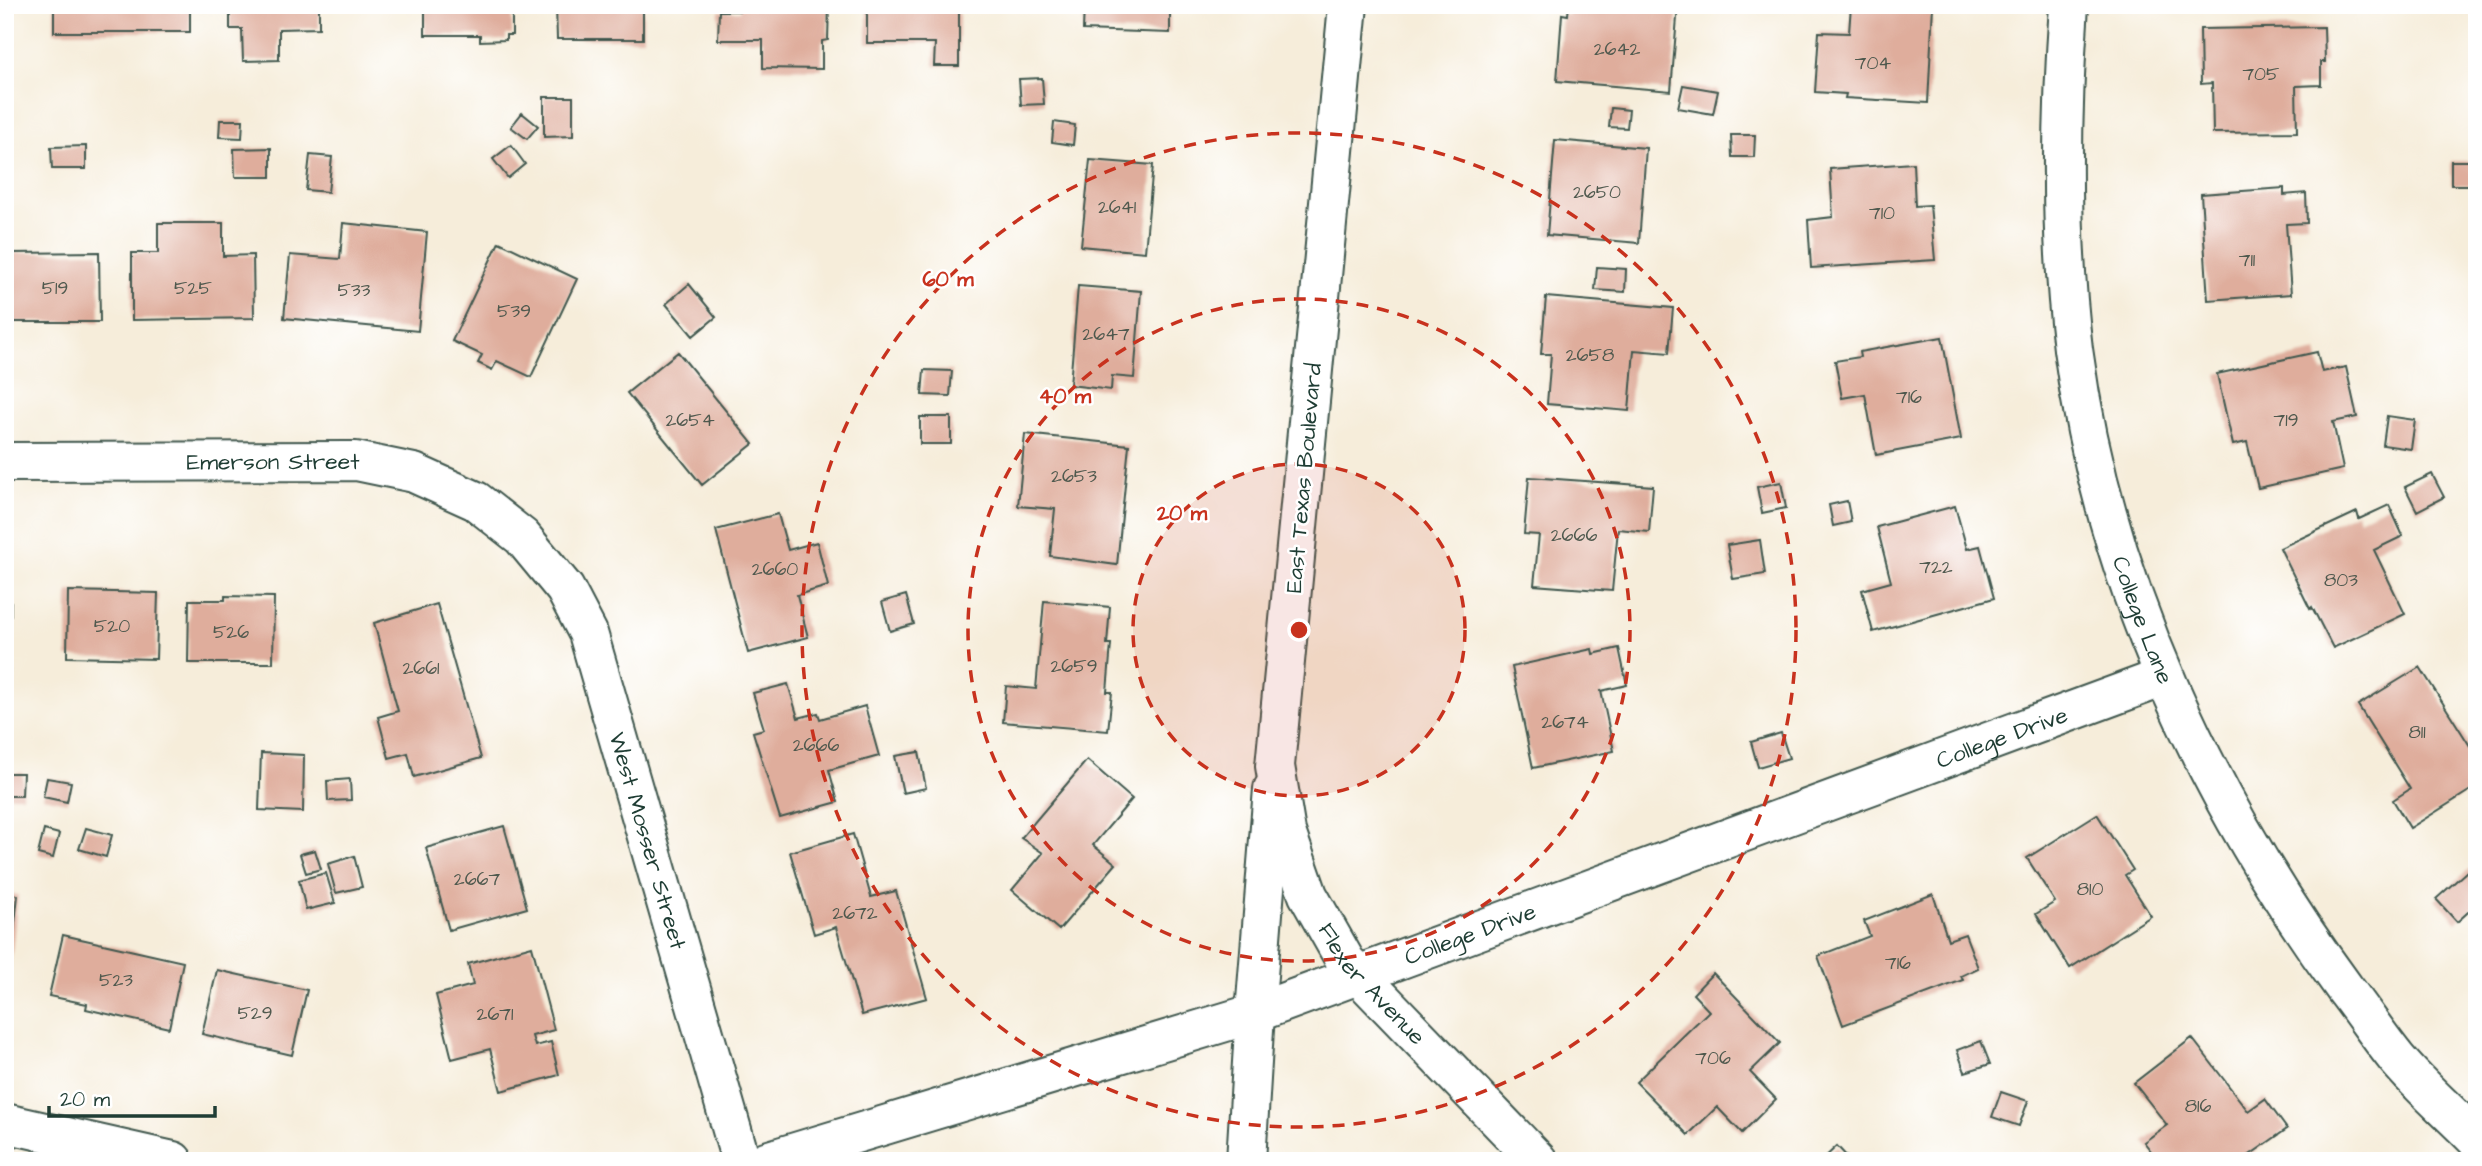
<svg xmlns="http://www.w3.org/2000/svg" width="2482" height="1166" viewBox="0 0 2482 1166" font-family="'Architects Daughter',sans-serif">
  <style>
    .building { fill: #dfad9c }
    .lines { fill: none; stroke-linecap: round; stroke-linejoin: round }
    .street-casing { stroke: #3f574d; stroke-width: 42 }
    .secondary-casing { stroke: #3f574d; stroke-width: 42 }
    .street { stroke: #fff; stroke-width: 38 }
    .secondary { stroke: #fff; stroke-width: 38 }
    .ring { fill: none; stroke: #c8321e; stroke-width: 3.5; stroke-dasharray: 12 9 }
    .labels { text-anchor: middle; stroke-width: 5; stroke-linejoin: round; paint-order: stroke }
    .number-label { font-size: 19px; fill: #4f594e }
    .street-label { font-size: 23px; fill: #1f3d34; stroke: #fff }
    .centre { fill: #c8321e; stroke: #fff; stroke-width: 3.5 }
    .ring-label { font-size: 21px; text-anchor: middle; font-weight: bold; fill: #c8321e; stroke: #fff; stroke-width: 5; stroke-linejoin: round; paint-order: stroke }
  </style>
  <rect width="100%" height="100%" fill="#fff"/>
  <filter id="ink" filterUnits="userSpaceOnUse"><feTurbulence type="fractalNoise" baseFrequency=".0143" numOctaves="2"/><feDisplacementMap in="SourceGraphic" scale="14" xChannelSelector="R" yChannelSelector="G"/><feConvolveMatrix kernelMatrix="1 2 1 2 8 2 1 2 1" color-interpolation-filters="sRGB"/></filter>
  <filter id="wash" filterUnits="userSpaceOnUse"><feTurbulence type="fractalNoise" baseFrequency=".00686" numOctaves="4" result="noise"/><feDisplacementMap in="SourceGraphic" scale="28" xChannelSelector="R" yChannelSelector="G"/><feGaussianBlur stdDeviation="1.57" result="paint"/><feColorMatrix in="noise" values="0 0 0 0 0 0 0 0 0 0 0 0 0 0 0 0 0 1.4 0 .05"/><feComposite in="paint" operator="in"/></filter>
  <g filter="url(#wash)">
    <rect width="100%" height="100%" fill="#f6edda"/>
    <g id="blocks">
      <path class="building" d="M 54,5 L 190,5 L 190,32 L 54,32 Z
        M 230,5 L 319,5 L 319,28 L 279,29 L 279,60 L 243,61 L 242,29 L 230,29 Z
        M 425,5 L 512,5 L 512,35 L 506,35 L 506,40 L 480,41 L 480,35 L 425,35 Z
        M 556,5 L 643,5 L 643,39 L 557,39 Z
        M 740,5 L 829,5 L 828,40 L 822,41 L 822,69 L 763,68 L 763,40 L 718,40 L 719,11 L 740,11 Z
        M 867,5 L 959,5 L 959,66 L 934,66 L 935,43 L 867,43 Z
        M 1084,5 L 1170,5 L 1170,33 L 1083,30 Z
        M 1569,5 L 1678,5 L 1671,91 L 1557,81 L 1562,14 L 1568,15 Z
        M 1851,5 L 1933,5 L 1928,103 L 1845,98 L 1846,94 L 1815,92 L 1819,32 L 1849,33 Z
        M 2324,27 L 2325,62 L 2321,62 L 2321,85 L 2296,86 L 2297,132 L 2213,133 L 2212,83 L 2201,84 L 2200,29 Z
        M 1042,78 L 1044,104 L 1021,105 L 1019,79 Z
        M 1683,85 L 1718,91 L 1713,114 L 1678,108 Z
        M 544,97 L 573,97 L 573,136 L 544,137 Z
        M 1611,108 L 1629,110 L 1627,128 L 1609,127 Z
        M 522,113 L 538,126 L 527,139 L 511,127 Z
        M 220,120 L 243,120 L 242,138 L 219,137 Z
        M 1054,122 L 1075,125 L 1073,145 L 1052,142 Z
        M 1731,135 L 1755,135 L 1754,157 L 1732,157 Z
        M 1555,140 L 1646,148 L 1639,243 L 1547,235 Z
        M 511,145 L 525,164 L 508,178 L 493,159 Z
        M 86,146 L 86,169 L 52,169 L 51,147 Z
        M 271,148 L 271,177 L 235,177 L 234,149 Z
        M 310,155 L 332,157 L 328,192 L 306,190 Z
        M 1090,160 L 1153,165 L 1145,252 L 1081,246 Z
        M 2451,161 L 2477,161 L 2477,185 L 2451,185 Z
        M 1913,163 L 1915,206 L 1930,205 L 1935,260 L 1811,268 L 1808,220 L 1833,217 L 1830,169 Z
        M 2284,188 L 2284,195 L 2306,193 L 2307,223 L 2286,224 L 2291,294 L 2208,300 L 2201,194 Z
        M 158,223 L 223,223 L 223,256 L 253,255 L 254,318 L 132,320 L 132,253 L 158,253 Z
        M 343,223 L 427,232 L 418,331 L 284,318 L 290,255 L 340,259 Z
        M 499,242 L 577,279 L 531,377 L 497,361 L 492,370 L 478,363 L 482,355 L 452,341 Z
        M 99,252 L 100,322 L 11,322 L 12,253 Z
        M 1597,267 L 1626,269 L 1625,292 L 1595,290 Z
        M 689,284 L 716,317 L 693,336 L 666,304 Z
        M 1078,286 L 1141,291 L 1134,378 L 1112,376 L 1111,390 L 1070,385 Z
        M 1546,297 L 1673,308 L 1669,353 L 1634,350 L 1629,411 L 1547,404 L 1551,354 L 1541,354 Z
        M 1942,337 L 1961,439 L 1876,455 L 1865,394 L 1842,398 L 1835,361 L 1860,357 L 1859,352 Z
        M 678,352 L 753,444 L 702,485 L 627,393 Z
        M 2317,352 L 2322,372 L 2346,367 L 2357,417 L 2333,422 L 2343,469 L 2258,488 L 2247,442 L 2233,445 L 2217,374 Z
        M 924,370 L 952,371 L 950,396 L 922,395 Z
        M 2387,416 L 2415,420 L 2411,449 L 2383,445 Z
        M 920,417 L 951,417 L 951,444 L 920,444 Z
        M 1025,434 L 1129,445 L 1117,565 L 1050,556 L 1055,509 L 1018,506 Z
        M 2432,474 L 2444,497 L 2417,511 L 2405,487 Z
        M 1529,477 L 1653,486 L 1649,532 L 1618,529 L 1612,591 L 1534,585 L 1539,535 L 1524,534 Z
        M 1781,482 L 1786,508 L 1762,513 L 1757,487 Z
        M 1847,501 L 1851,522 L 1833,526 L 1829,505 Z
        M 2389,505 L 2403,536 L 2374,550 L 2405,614 L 2333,648 L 2312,607 L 2310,609 L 2280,548 L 2357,512 L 2359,519 Z
        M 1955,506 L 1967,549 L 1980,546 L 1994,598 L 1873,632 L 1862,590 L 1891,582 L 1877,527 Z
        M 778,514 L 788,550 L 817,542 L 828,586 L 797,595 L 808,637 L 748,653 L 716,530 Z
        M 1760,540 L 1765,574 L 1733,579 L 1727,545 Z
        M 68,591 L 158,593 L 156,659 L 67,657 Z
        M 906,595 L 914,624 L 890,631 L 882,602 Z
        M 225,596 L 274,597 L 273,663 L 188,663 L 189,600 L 225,600 Z
        M 5,600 L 11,600 L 10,674 L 5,674 Z
        M 1044,601 L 1110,607 L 1107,644 L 1111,644 L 1107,692 L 1112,692 L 1108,731 L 1003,722 L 1006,686 L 1036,689 Z
        M 437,604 L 481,758 L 414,777 L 408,753 L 389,758 L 378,717 L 398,711 L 374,623 Z
        M 1619,648 L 1627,685 L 1601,691 L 1614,751 L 1533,768 L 1512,667 L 1592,649 L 1593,654 Z
        M 2420,667 L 2477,757 L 2477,786 L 2410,828 L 2393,800 L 2410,789 L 2358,705 Z
        M 788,684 L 798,718 L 818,713 L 820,719 L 865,706 L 879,756 L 829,770 L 838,802 L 780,818 L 753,732 L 764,729 L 753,693 Z
        M 1781,733 L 1789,758 L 1758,767 L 1751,742 Z
        M 919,752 L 926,788 L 903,793 L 895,756 Z
        M 261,753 L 304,755 L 303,812 L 259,810 Z
        M 1087,760 L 1132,799 L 1093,845 L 1116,864 L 1059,930 L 1012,890 L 1043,853 L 1021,838 Z
        M 5,773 L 23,773 L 22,796 L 5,796 Z
        M 47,778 L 71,782 L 67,802 L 43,797 Z
        M 350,779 L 351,800 L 328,801 L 327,781 Z
        M 2097,814 L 2133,870 L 2125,875 L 2151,916 L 2070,968 L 2036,914 L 2055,902 L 2027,858 Z
        M 504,826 L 527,908 L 449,930 L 426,848 Z
        M 86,828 L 112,835 L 106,857 L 79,849 Z
        M 44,830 L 59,834 L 53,858 L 38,854 Z
        M 853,834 L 871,897 L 896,891 L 927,998 L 862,1015 L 836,927 L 814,934 L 790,852 Z
        M 315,850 L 321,869 L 306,873 L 300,854 Z
        M 354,856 L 362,887 L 336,893 L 328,864 Z
        M 2477,862 L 2477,904 L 2457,922 L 2436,899 Z
        M 326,873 L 335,903 L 306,910 L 299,880 Z
        M 5,893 L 18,895 L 10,969 L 5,969 Z
        M 1933,894 L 1948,940 L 1965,934 L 1978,968 L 1961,976 L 1963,980 L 1843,1025 L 1818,956 L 1870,936 L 1864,921 Z
        M 63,935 L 183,962 L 169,1028 L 86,1009 L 87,1004 L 49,996 Z
        M 532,946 L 554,1030 L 532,1036 L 535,1046 L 551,1042 L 559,1075 L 501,1091 L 490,1049 L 452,1059 L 436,995 L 473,985 L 468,964 Z
        M 217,970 L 307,990 L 292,1055 L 202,1034 Z
        M 1713,973 L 1780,1043 L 1750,1072 L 1776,1099 L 1742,1133 L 1717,1107 L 1688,1135 L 1636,1082 L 1709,1011 L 1693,994 Z
        M 2192,1038 L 2248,1111 L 2265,1099 L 2287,1129 L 2241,1161 L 2159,1161 L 2144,1142 L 2167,1125 L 2134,1083 Z
        M 1981,1041 L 1990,1064 L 1965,1072 L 1957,1050 Z
        M 2001,1092 L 2028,1101 L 2019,1126 L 1992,1117 Z
        M 1837,1146 L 1851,1161 L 1821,1161 Z"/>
    </g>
  </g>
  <g filter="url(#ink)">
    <use href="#blocks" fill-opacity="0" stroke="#3f574d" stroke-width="2"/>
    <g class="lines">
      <defs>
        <g id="street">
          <path id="s1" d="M 2069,5 C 2061,119 2059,236 2073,349 C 2104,582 2207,801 2345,989 C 2363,1012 2379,1037 2397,1059 C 2421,1088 2451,1113 2477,1140"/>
          <path id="s2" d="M 5,462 L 356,461 L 414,473 L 476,501 L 522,537 L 565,589 L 588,633 L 741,1161"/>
          <path d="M 5,1123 L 173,1161"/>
          <path id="s3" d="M 766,1161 L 1255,1013 L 2164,677"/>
          <path d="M 1246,1161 L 1255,1013 L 1273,789"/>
        </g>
        <g id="secondary">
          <path id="s4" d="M 1348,5 L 1275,766 L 1286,832 L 1308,895 L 1346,962 L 1538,1161"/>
        </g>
      </defs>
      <use href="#street" class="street-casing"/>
      <use href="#secondary" class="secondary-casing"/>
      <use href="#street" class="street"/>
      <use href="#secondary" class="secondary"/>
    </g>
  </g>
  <circle cx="1299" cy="630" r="166" fill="#c8321e" fill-opacity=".12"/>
  <g class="ring">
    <circle cx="1299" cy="630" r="166"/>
    <circle cx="1299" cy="630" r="331"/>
    <circle cx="1299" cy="630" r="497"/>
  </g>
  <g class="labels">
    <g class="number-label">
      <text x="1617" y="55">2642</text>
      <text x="1873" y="69">704</text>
      <text x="2261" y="80">705</text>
      <text x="1597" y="198">2650</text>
      <text x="1117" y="213">2641</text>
      <text x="1882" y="219">710</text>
      <text x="2247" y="266">711</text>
      <text x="55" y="294">519</text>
      <text x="193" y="294">525</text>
      <text x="354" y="296">533</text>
      <text x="514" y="317">539</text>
      <text x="1106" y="340">2647</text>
      <text x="1590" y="361">2658</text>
      <text x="1909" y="403">716</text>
      <text x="690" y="426">2654</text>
      <text x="2286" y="426">719</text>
      <text x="1074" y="482">2653</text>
      <text x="1574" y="541">2666</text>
      <text x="1936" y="573">722</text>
      <text x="775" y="575">2660</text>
      <text x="2341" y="586">803</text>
      <text x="112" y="632">520</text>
      <text x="231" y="638">526</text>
      <text x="1074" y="672">2659</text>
      <text x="421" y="674">2661</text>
      <text x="1565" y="728">2674</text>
      <text x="2417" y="738">811</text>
      <text x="816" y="751">2666</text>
      <text x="477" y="885">2667</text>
      <text x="2090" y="895">810</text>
      <text x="855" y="919">2672</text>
      <text x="1898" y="969">716</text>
      <text x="116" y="986">523</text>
      <text x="255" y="1019">529</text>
      <text x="495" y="1020">2671</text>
      <text x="1713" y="1064">706</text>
      <text x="2198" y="1112">816</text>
    </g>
    <g class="street-label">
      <text dy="8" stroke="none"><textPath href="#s2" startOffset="268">Emerson Street</textPath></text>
      <text transform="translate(1303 478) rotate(-85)" y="8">East Texas Boulevard</text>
      <text dy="8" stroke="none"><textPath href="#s1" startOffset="625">College Lane</textPath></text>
      <text dy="8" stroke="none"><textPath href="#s3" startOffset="1307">College Drive</textPath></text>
      <text dy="8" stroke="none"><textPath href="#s2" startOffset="870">West Mosser Street</textPath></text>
      <text dy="8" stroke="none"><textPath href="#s3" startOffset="740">College Drive</textPath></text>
      <text dy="8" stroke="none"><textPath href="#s4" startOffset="1008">Flexer Avenue</textPath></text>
    </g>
  </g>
  <circle cx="1299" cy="630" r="10" class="centre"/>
  <g class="ring-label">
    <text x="948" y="286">60 m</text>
    <text x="1065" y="403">40 m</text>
    <text x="1182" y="520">20 m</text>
  </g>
  <rect width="2482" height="1166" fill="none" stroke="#fff" stroke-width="28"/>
  <path d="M49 1106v10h166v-10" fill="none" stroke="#1f3d34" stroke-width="3.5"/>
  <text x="60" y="1106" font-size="21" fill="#1f3d34" stroke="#ffffff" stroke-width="5" paint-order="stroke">20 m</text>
</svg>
